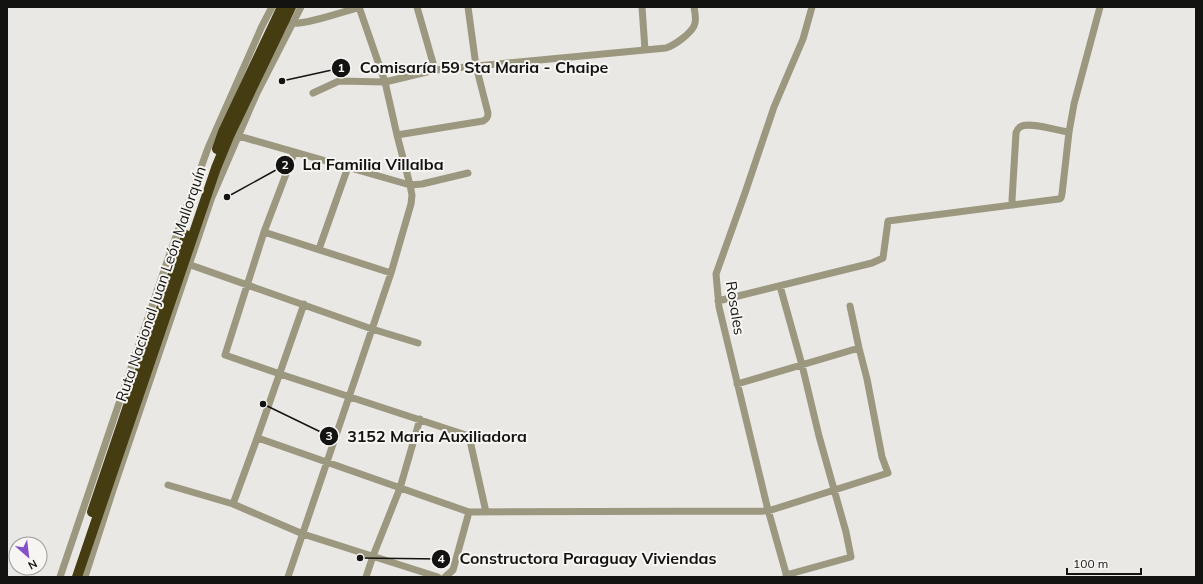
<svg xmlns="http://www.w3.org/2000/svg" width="1203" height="584" viewBox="0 0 1203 584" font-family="Mulish,sans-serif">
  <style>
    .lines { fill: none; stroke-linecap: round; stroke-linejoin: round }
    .minor { stroke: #9c977f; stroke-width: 7 }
    .highway { stroke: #453d11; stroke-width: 10 }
    .labels { text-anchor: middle; stroke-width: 4; stroke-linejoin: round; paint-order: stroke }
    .street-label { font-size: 15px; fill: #131312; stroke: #f7f5f2 }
    .leader { fill: none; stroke: #131312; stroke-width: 1.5 }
    .callout-dot { fill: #131312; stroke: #f7f5f2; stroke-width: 1.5 }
    .mark-label { font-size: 12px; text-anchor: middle; font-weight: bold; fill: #fff }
    .callout-label { font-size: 16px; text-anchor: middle; font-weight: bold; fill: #131312; stroke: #f7f5f2; stroke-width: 4; stroke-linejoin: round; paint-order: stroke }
  </style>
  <rect width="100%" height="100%" fill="#eae8e5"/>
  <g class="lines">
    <path class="minor" d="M 417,7 L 435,70
      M 642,7 L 645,50
      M 290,23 C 303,26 345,11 360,7
      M 313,93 L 339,81 L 385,82 L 435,70 L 666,48 C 675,45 690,34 694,26 C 697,21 695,13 694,7
      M 235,135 L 410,185 L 422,184 L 468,173
      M 397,135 L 483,121 C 487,119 488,117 488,113 L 476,66 L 468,7
      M 294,153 L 264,232 L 225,355 L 280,374 L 469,436 L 486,512
      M 1013,205 L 1012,200 L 1016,133 C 1017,130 1017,129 1020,127 C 1029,121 1058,131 1069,132
      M 264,232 L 391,273
      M 319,249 L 348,167
      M 185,263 L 372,329 L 418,343
      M 780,286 L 802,365 L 819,436 L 846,532 L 851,557 L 786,575
      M 718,301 L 872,263 L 883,258 L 888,221 L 1059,199 L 1061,198 L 1062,194 L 1069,132 L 1074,104 L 1100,7
      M 737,384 L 859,348
      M 258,438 L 469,512 L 768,511 L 888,473 L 882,457 L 867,379 L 859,348 L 850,306
      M 168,485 L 233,504 L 303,534 L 438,577
      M 233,504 L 255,444 L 304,304
      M 60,577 L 169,256 L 208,148 L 262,26 L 272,7
      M 85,577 L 113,490 L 212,197 L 256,95 L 301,7
      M 288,577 L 391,273 L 411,204 L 412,195 L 410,185 L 397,135 L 385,82 L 359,7
      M 366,577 L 373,556 L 400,488 L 420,419
      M 445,577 L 453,570 L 469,512
      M 787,577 L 767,506 L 719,307 L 716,274 L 745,193 L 774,107 L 803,39 L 812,7"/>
    <path class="highway" d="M 217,149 L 223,132 L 282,7
      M 92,512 L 186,235
      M 77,577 L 216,168 L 230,134 L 291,7"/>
  </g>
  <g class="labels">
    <g class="street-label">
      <text transform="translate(161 284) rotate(-71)" y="5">Ruta Nacional Juan León Mallorquín</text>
      <text transform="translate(735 308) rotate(81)" y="5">Rosales</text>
    </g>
  </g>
  <path class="leader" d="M282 81L341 68M227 197L285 165M263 404L329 436M360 558L441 559"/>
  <g class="callout-dot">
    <circle cx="282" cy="81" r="4"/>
    <circle cx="227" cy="197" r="4"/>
    <circle cx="263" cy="404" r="4"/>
    <circle cx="360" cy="558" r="4"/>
    <circle cx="341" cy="68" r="10"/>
    <circle cx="285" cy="165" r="10"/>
    <circle cx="329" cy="436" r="10"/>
    <circle cx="441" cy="559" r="10"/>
  </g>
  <g class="mark-label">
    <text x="341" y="72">1</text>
    <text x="285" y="169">2</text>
    <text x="329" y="440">3</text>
    <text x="441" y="563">4</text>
  </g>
  <g class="callout-label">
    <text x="484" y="73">Comisaría 59 Sta Maria - Chaipe</text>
    <text x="373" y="170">La Familia Villalba</text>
    <text x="437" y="442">3152 Maria Auxiliadora</text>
    <text x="588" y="564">Constructora Paraguay Viviendas</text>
  </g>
  <rect width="1203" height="584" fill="none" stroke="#131312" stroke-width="16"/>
  <g transform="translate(28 556) rotate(152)"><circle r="19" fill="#f7f5f2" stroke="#9c9b98"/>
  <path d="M0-3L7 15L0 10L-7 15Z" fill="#8451c9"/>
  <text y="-6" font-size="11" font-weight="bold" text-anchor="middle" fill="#131312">N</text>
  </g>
  <path d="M1067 568v6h74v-6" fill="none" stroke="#131312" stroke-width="2"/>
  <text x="1073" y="568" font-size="12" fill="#131312" stroke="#f7f5f2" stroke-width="3" paint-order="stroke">100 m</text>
</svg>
